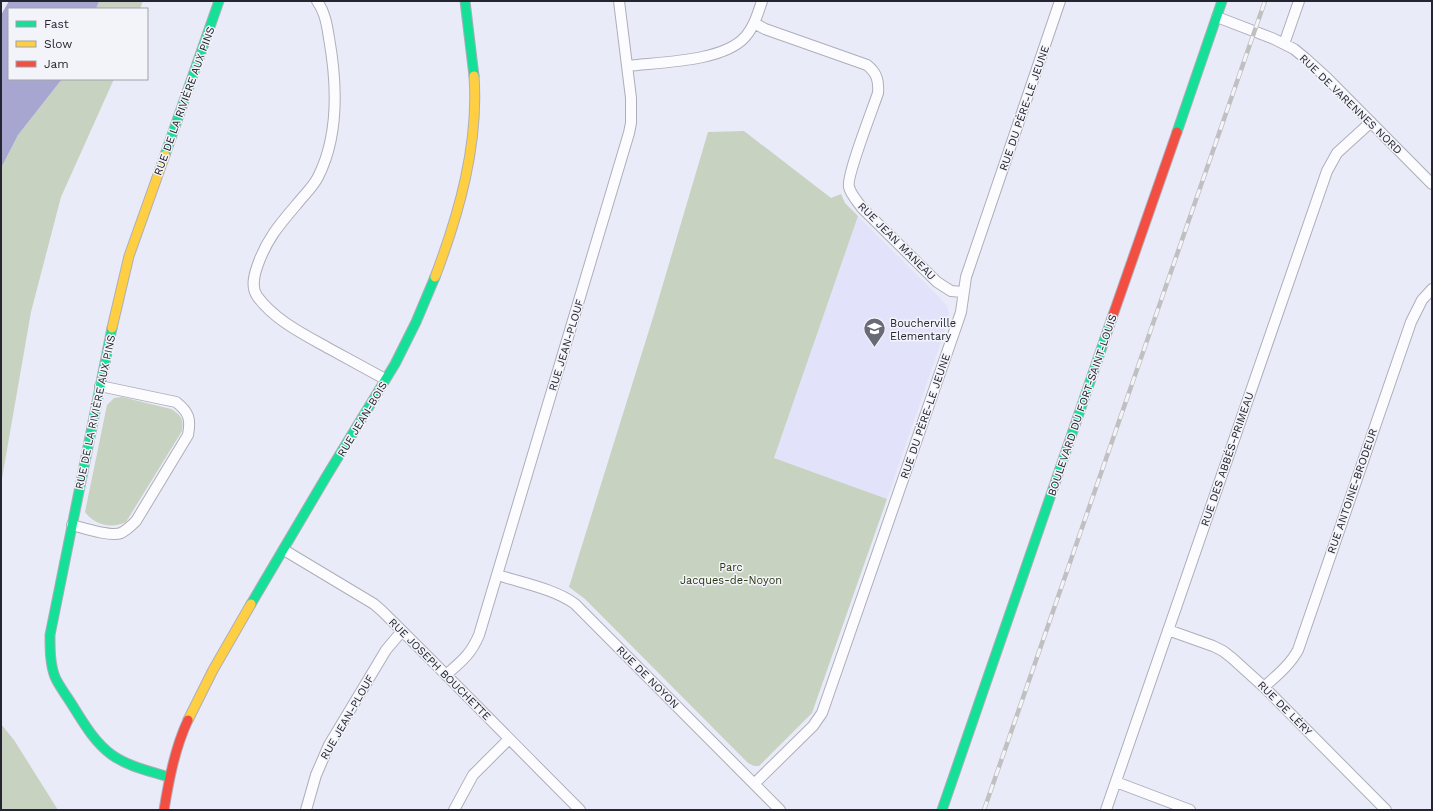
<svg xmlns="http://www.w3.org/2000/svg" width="1433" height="811" viewBox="0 0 1433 811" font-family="'Work Sans',sans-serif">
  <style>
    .built { fill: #e2e3fa }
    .green { fill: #c7d2c0 }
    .water { fill: #a6a6d1 }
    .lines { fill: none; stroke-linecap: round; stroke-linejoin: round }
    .street-casing { stroke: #aeaeba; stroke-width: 12 }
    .fast-casing { stroke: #aeaeba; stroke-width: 11 }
    .slow-casing { stroke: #aeaeba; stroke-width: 11 }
    .jam-casing { stroke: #aeaeba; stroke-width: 11 }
    .street { stroke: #fcfcfe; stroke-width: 10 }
    .fast { stroke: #16e098; stroke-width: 9 }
    .slow { stroke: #ffcf43; stroke-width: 9 }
    .jam { stroke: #f24e42; stroke-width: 9 }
    .rail-casing { stroke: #c0c0c2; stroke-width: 4.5 }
    .rail { stroke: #f3f4fa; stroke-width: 3; stroke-dasharray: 9; stroke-linecap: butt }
    .labels { text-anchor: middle; stroke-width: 3; stroke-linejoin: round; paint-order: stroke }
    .street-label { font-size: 11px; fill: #252531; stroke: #f3f4fa }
    .poi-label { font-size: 11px; fill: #252531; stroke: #f3f4fa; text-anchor: start }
    .park-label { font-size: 11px; fill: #27370d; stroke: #f3f4fa }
  </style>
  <rect width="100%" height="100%" fill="#eaebf8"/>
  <path class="built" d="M 858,216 L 941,299 L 947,306 L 949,313 L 949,319 L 887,499 L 774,458 Z"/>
  <path class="green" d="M 99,1 L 143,1 L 140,9 L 96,9 Z
    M 62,79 L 114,79 L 61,197 L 31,312 L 1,484 L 1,168 L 18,135 Z
    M 744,131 L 831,198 L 841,194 L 845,203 L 858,216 L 774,458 L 887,499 L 812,713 L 759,766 L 754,766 L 748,763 L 585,599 L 569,587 L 655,311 L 708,132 Z
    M 122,397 L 171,409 C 181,415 184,419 182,431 L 126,522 C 112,529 94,525 85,512 L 107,405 L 114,398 Z
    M 1,724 L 14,740 L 58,810 L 1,810 Z"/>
  <path class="water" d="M 9,1 L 99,1 L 96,9 L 9,9 L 9,79 L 62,79 L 18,135 L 1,168 L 1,15 Z"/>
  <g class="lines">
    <defs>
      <path id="street" d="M 317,1 C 325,12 327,25 329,38 C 337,83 339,136 318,177 C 313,187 304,195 297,204 C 279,225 266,240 257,267 C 254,276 251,287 257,296 C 274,320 305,335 330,349 C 348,359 367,369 385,379
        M 1217,17 L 1274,39 L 1294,49 L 1305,58 L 1327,78 L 1432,184
        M 754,23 L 765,29 L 867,65 C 877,73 879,81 878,93 C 873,108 846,177 849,187 C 851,195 858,202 862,208 L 937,282 L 951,291 L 963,292
        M 1284,44 L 1299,1
        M 627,66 C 659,62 723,62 745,37 C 754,27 758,13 762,1
        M 72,525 C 84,528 110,537 121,533 C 127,530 131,526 136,521 L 188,435 C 191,419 189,412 176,402 L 100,386
        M 284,550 L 374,604 L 382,611 C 449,677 514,744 580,810
        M 498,575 C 522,583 555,589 575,604 L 780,810
        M 1168,630 L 1213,646 L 1223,651 L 1232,658 L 1264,687 L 1386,810
        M 447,674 C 462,661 471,654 479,635 L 629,133 L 631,123 L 631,98 L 619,1
        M 1264,687 C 1276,676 1290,665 1298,650 L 1411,322 L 1422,300 L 1432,289
        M 1116,782 L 1190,810
        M 754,784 L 813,726 L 822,713 L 958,321 L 961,312 L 966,277 L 1060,1
        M 306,810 L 316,775 L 329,745 L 386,650 L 402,631
        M 454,810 L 473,775 L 509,739
        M 1106,810 L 1327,171 L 1337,153 L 1371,122"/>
      <path id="fast" d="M 465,1 L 474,76
        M 1177,132 L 1222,1
        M 165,155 L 219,1
        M 112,328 L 50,635 C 50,649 50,664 55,677 C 59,686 66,695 71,703 C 83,722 94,742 112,755 C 129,767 150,771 169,777
        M 251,604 L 326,477 L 395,364 L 416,322 L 435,277
        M 942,810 L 1112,318"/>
      <path id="slow" d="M 435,277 C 459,214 479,144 474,76
        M 112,328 L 129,256 L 165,155
        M 188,720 L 213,670 L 251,604"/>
      <path id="jam" d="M 1112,318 L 1177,132
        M 164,810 C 169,779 175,748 188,720"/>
    </defs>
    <use href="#street" class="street-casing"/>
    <use href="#fast" class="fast-casing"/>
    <use href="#slow" class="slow-casing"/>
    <use href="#jam" class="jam-casing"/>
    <use href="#street" class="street"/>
    <use href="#fast" class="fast"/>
    <use href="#slow" class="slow"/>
    <use href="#jam" class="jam"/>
    <defs>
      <path id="rail" d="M 984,810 L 1265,1"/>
    </defs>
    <use href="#rail" class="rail-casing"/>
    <use href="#rail" class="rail"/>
  </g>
  <defs>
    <symbol id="school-pin" viewBox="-11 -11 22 30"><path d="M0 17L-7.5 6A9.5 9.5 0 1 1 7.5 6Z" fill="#6a6a77" stroke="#f3f4fa"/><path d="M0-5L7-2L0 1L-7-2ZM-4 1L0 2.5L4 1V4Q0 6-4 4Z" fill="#fff"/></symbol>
  </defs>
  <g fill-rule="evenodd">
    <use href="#school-pin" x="862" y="316" width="25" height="34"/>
  </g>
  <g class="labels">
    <g class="street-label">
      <text transform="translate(184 101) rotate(-70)" y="4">RUE DE LA RIVIÈRE AUX PINS</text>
      <text transform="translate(1351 104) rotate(44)" y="4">RUE DE VARENNES NORD</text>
      <text transform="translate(1024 108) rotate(-71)" y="4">RUE DU PÈRE-LE JEUNE</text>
      <text transform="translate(897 241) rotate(45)" y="4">RUE JEAN MANEAU</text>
      <text transform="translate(566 345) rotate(-73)" y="4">RUE JEAN-PLOUF</text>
      <text transform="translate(1082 405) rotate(-71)" y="4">BOULEVARD DU FORT-SAINT-LOUIS</text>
      <text transform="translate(95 412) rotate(-78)" y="4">RUE DE LA RIVIÈRE AUX PINS</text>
      <text transform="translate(925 416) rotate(-71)" y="4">RUE DU PÈRE-LE JEUNE</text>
      <text transform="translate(362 419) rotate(-59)" y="4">RUE JEAN-BOIS</text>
      <text transform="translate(1227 459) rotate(-71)" y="4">RUE DES ABBÉS-PRIMEAU</text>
      <text transform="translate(1352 491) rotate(-71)" y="4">RUE ANTOINE-BRODEUR</text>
      <text transform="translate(440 669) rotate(45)" y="4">RUE JOSEPH BOUCHETTE</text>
      <text transform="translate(648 677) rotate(45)" y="4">RUE DE NOYON</text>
      <text transform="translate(1285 708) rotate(45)" y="4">RUE DE LÉRY</text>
      <text transform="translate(347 717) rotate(-60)" y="4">RUE JEAN-PLOUF</text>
    </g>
    <g class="poi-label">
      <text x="890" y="327">Boucherville<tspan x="890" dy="13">Elementary</tspan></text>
    </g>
    <g class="park-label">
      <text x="731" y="571">Parc<tspan x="731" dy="13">Jacques-de-Noyon</tspan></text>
    </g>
  </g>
  <rect width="1433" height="811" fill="none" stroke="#252531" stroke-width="4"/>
  <rect x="8" y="8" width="140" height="72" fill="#f3f4fa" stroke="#a1a1aa"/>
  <rect x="16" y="21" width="20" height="6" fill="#16e098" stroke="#a1a1aa"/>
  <text x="44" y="28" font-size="12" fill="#252531">Fast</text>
  <rect x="16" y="41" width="20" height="6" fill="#ffcf43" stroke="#a1a1aa"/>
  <text x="44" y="48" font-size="12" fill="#252531">Slow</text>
  <rect x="16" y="61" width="20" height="6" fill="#f24e42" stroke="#a1a1aa"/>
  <text x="44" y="68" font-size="12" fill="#252531">Jam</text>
</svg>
